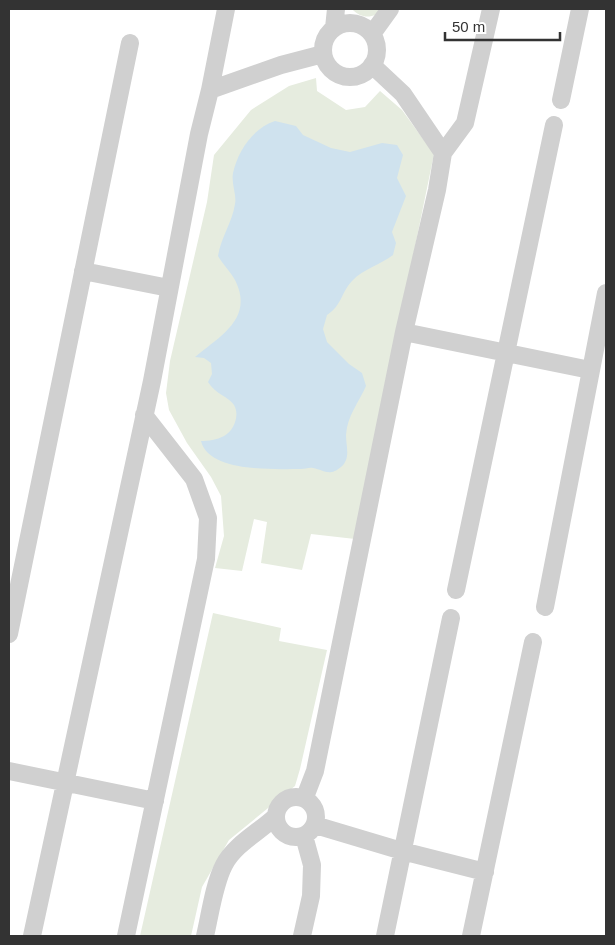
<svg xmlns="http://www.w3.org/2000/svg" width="615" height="945" viewBox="0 0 615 945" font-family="Helvetica,sans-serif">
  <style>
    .green { fill: #e6ecdf }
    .water { fill: #cfe2ee }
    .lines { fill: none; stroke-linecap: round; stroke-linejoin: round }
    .minor { stroke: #d0d0d0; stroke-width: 18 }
  </style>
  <rect width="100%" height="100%" fill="#fff"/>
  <path class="green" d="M 352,9 L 383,9 C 374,19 361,19 352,9 Z
    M 316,78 L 317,91 L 346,110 L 365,107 L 380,91 L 402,110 L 434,154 L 355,539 L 311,534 L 302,570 L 261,563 L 267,522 L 254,519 L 242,571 L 215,568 L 224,536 L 221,496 L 211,477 L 187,443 L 169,410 L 166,393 L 170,361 L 207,202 L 214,155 L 251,110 L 289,86 Z
    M 213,613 L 281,628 L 279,641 L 327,650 L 300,769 L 295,786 L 229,840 L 202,887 L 191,936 L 140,936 Z"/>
  <path class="water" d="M 275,121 L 296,126 L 303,135 L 331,148 L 350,152 L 382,143 L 397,145 L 403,155 L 397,178 L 406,196 L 392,232 L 396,243 L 393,255 C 380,265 363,269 352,281 C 340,294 343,304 327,315 L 323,329 L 327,342 L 349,364 L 362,373 L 366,386 C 359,402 347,416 346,435 C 346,447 351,458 341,467 C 329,477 324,470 313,468 C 309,467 305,469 301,469 C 275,469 209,473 201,441 C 208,441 217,440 224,436 C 234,431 240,415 234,405 C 229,397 215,394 208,382 L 212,374 L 211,363 L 204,358 L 195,357 C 220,336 253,319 236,282 C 232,273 223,265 218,256 C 221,237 232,223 235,204 C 237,195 231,184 233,173 C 238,151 253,128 275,121 Z"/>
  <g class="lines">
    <path class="minor" d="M323 50a27 27 0 1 1 54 0a27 27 0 1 1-54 0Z
      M 334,28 L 336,9
      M 372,34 L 390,9
      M 210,90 L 226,9
      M 561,100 L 580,9
      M 443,153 L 465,123 L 491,9
      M 83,271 L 169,288
      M 404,332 L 590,370
      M 456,590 L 554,125
      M 545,607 L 606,293
      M 9,634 L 130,43
      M 9,771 L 155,801
      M276 817a20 20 0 1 1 40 0a20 20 0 1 1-40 0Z
      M 305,797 L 315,771 L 404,332 L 437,190 L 443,153 L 403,94 L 372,65
      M 315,825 L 402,851 L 485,872
      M 32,936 L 152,381 L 199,134 L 210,90 L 281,65 L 323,54
      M 126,936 L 206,559 L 208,518 L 194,479 L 144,415
      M 205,936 C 210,915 214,884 224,865 C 234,845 259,832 275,817
      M 302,936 L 311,896 L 312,865 L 304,836
      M 385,936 L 451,618
      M 471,936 L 533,642"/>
  </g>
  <rect width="615" height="945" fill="none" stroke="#333333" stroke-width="20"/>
  <path d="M445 32v8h115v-8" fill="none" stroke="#333333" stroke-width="2.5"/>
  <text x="452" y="32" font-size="15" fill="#333333" stroke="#ffffff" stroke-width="4" paint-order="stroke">50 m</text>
</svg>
